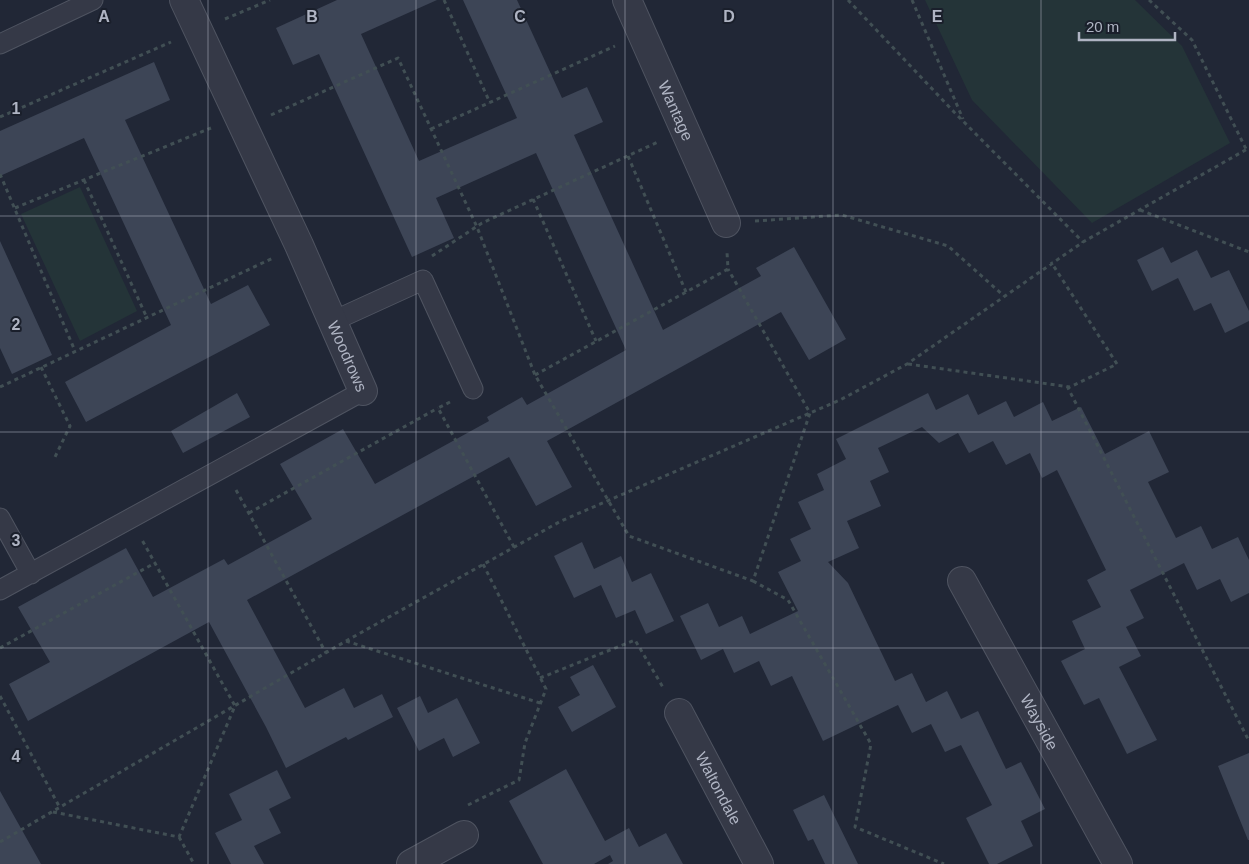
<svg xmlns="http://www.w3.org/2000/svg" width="1249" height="864" viewBox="0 0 1249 864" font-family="Helvetica,sans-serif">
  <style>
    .green { fill: #243438 }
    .building { fill: #3d4556 }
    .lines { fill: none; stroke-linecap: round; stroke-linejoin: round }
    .service-casing { stroke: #4f5461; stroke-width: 21 }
    .minor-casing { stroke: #4f5461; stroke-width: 30 }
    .path { stroke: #414f54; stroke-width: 3; stroke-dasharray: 4 4; stroke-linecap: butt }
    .service { stroke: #353947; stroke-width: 19 }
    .minor { stroke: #353947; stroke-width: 28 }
    .grid { fill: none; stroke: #afb4c3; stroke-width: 1; stroke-opacity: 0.55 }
    .labels { text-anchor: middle; stroke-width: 4; stroke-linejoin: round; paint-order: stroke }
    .street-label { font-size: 16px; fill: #afb4c3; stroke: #1a1f2b }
    .grid-label { font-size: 16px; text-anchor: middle; font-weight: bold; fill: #afb4c3; stroke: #1a1f2b; stroke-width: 4; stroke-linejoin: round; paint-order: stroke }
  </style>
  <rect width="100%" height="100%" fill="#212736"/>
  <path class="green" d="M 925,0 L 1135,0 L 1182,46 L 1230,143 L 1092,223 L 972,100 Z
    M 80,187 L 137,311 L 80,341 L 21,214 Z"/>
  <path class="building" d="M 337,0 L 437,0 L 361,34 L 419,161 L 517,118 L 463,0 L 517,0 L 562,98 L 587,87 L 603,122 L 574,135 L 663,330 L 761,276 L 756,268 L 794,247 L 846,339 L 809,360 L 781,312 L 547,441 L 572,487 L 536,506 L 509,457 L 247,600 L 305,708 L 344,688 L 354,708 L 382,694 L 393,717 L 348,740 L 346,737 L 286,768 L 266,727 L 209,622 L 28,721 L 9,684 L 50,662 L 18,607 L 126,548 L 153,597 L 224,559 L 228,565 L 312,519 L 280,464 L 343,429 L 375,484 L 489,421 L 487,417 L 522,397 L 527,405 L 626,350 L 536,153 L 436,198 L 454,238 L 412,257 L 319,54 L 293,65 L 276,28 Z
    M 154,62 L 170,100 L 125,120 L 211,304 L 248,285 L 270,325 L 86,422 L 65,382 L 171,325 L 84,138 L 0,176 L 0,131 Z
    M 0,241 L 52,355 L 12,374 L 0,348 Z
    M 1163,247 L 1171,263 L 1197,250 L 1211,278 L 1229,270 L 1249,311 L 1249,321 L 1225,333 L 1211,303 L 1194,311 L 1178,278 L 1152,291 L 1137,260 Z
    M 237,393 L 250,417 L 183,453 L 171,431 Z
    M 928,393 L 936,410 L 968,394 L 978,415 L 1006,401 L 1014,417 L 1043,402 L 1052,421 L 1081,407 L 1105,454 L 1149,431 L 1169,472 L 1148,482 L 1176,538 L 1201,526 L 1212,549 L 1238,537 L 1249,560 L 1249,593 L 1231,602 L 1220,579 L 1197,590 L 1184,563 L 1130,590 L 1144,618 L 1126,627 L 1141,656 L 1119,667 L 1157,740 L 1127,754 L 1099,698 L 1084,705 L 1061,661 L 1085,649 L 1072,621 L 1101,607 L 1087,580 L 1106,570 L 1057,470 L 1042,478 L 1030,453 L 1006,465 L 993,441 L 969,453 L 958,433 L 939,443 L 922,427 L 878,448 L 889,472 L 870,481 L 881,506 L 847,521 L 859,548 L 828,562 L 848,583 L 895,681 L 912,673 L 926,702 L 947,691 L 961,719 L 978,711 L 1006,769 L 1021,762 L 1045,809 L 1021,821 L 1033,846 L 997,864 L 989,864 L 966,818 L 992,805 L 961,745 L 945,752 L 931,724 L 912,733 L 898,705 L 823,741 L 792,676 L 771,686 L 759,661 L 734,673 L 723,649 L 701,660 L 680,616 L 708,603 L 719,627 L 742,616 L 750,634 L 798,611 L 778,572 L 801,561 L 790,539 L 811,529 L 798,502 L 824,490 L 817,474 L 846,459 L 836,439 Z
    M 582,542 L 594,569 L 621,556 L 632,582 L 651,573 L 674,621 L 646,634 L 635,610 L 616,618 L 601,585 L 574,598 L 554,556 Z
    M 593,665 L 616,707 L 572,732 L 558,707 L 580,695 L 570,677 Z
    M 420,696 L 428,713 L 457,698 L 480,743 L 453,757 L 444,738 L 419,751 L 397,708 Z
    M 1249,753 L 1249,840 L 1248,840 L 1218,766 Z
    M 566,769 L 605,841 L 629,828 L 639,847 L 666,833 L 683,864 L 608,864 L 613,861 L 610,855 L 594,864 L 543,864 L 509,801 Z
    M 277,770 L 291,798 L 269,809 L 281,833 L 254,846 L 264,864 L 231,864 L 215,833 L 242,820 L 229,794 Z
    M 0,791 L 41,864 L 0,864 Z
    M 824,795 L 858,864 L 825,864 L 813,839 L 808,841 L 793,810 Z"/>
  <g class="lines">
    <defs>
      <path id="service" d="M 0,44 L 93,0
        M 331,322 L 423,280 L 473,389
        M 0,518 L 31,574
        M 0,590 L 363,391"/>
      <g id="minor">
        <path id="s1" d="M 184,0 L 299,245 L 363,391"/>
        <path id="s2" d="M 627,0 L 726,223"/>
        <path id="s3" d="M 962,581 L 1118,864"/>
        <path id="s4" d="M 679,713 L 759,864"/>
        <path d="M 411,864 L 464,835"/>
      </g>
    </defs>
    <use href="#service" class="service-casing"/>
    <use href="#minor" class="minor-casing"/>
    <path class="path" d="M 444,0 L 490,103
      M 848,0 L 954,112 L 1083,242
      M 912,0 L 963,119
      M 1149,0 L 1192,40 L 1246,149
      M 225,19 L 270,0
      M 271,115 L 398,58 L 477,227 L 535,375 L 629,536 L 753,581 L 810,413 L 728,269
      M 0,117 L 171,42
      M 431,129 L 615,46
      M 628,156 L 686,292
      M 0,174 L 75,351
      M 84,180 L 147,318
      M 533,199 L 596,341
      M 15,208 L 211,128
      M 1140,210 L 1249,252
      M 755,221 L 842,215 L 948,246 L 1004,296
      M 432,256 L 482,223 L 658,142
      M 908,364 L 1070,387 L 1117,364 L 1051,262
      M 41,367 L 70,426 L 54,459
      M 535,375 L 728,269 L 727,252
      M 1067,386 L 1249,741
      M 0,387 L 273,258
      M 450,402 L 438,408 L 514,547
      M 236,490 L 326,653
      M 249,513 L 438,408
      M 753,581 L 788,600 L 871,744 L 855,827 L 944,864
      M 346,641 L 540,703
      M 0,648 L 155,563
      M 540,678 L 635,640 L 664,689
      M 0,696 L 60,808
      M 468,805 L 519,780 L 525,743 L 546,689 L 483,564
      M 53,812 L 179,837 L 235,706 L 142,540
      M 179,837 L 194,864
      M 0,842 L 346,641 L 561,521 L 840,400 L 907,364 L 1083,242 L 1249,148"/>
    <use href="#service" class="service"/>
    <use href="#minor" class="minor"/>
  </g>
  <path class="grid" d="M 208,0 L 208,864M 416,0 L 416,864M 625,0 L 625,864M 833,0 L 833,864M 1041,0 L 1041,864M 0,216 L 1249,216M 0,432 L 1249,432M 0,648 L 1249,648"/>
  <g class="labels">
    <g class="street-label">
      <text dy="6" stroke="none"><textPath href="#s2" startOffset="121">Wantage</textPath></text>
      <text dy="6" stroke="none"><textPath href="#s1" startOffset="392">Woodrows</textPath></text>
      <text dy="6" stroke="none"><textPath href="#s3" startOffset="161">Wayside</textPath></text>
      <text dy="6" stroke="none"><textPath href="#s4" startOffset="85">Waltondale</textPath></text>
    </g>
  </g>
  <g class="grid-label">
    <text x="104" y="22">A</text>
    <text x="312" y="22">B</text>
    <text x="520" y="22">C</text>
    <text x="729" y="22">D</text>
    <text x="937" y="22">E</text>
    <text x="16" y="114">1</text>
    <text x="16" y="330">2</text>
    <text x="16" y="546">3</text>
    <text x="16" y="762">4</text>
  </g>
  <path d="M1079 32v8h96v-8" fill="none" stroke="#afb4c3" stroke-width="2.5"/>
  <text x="1086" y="32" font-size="15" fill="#afb4c3" stroke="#1a1f2b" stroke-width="4" paint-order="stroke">20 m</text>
</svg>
